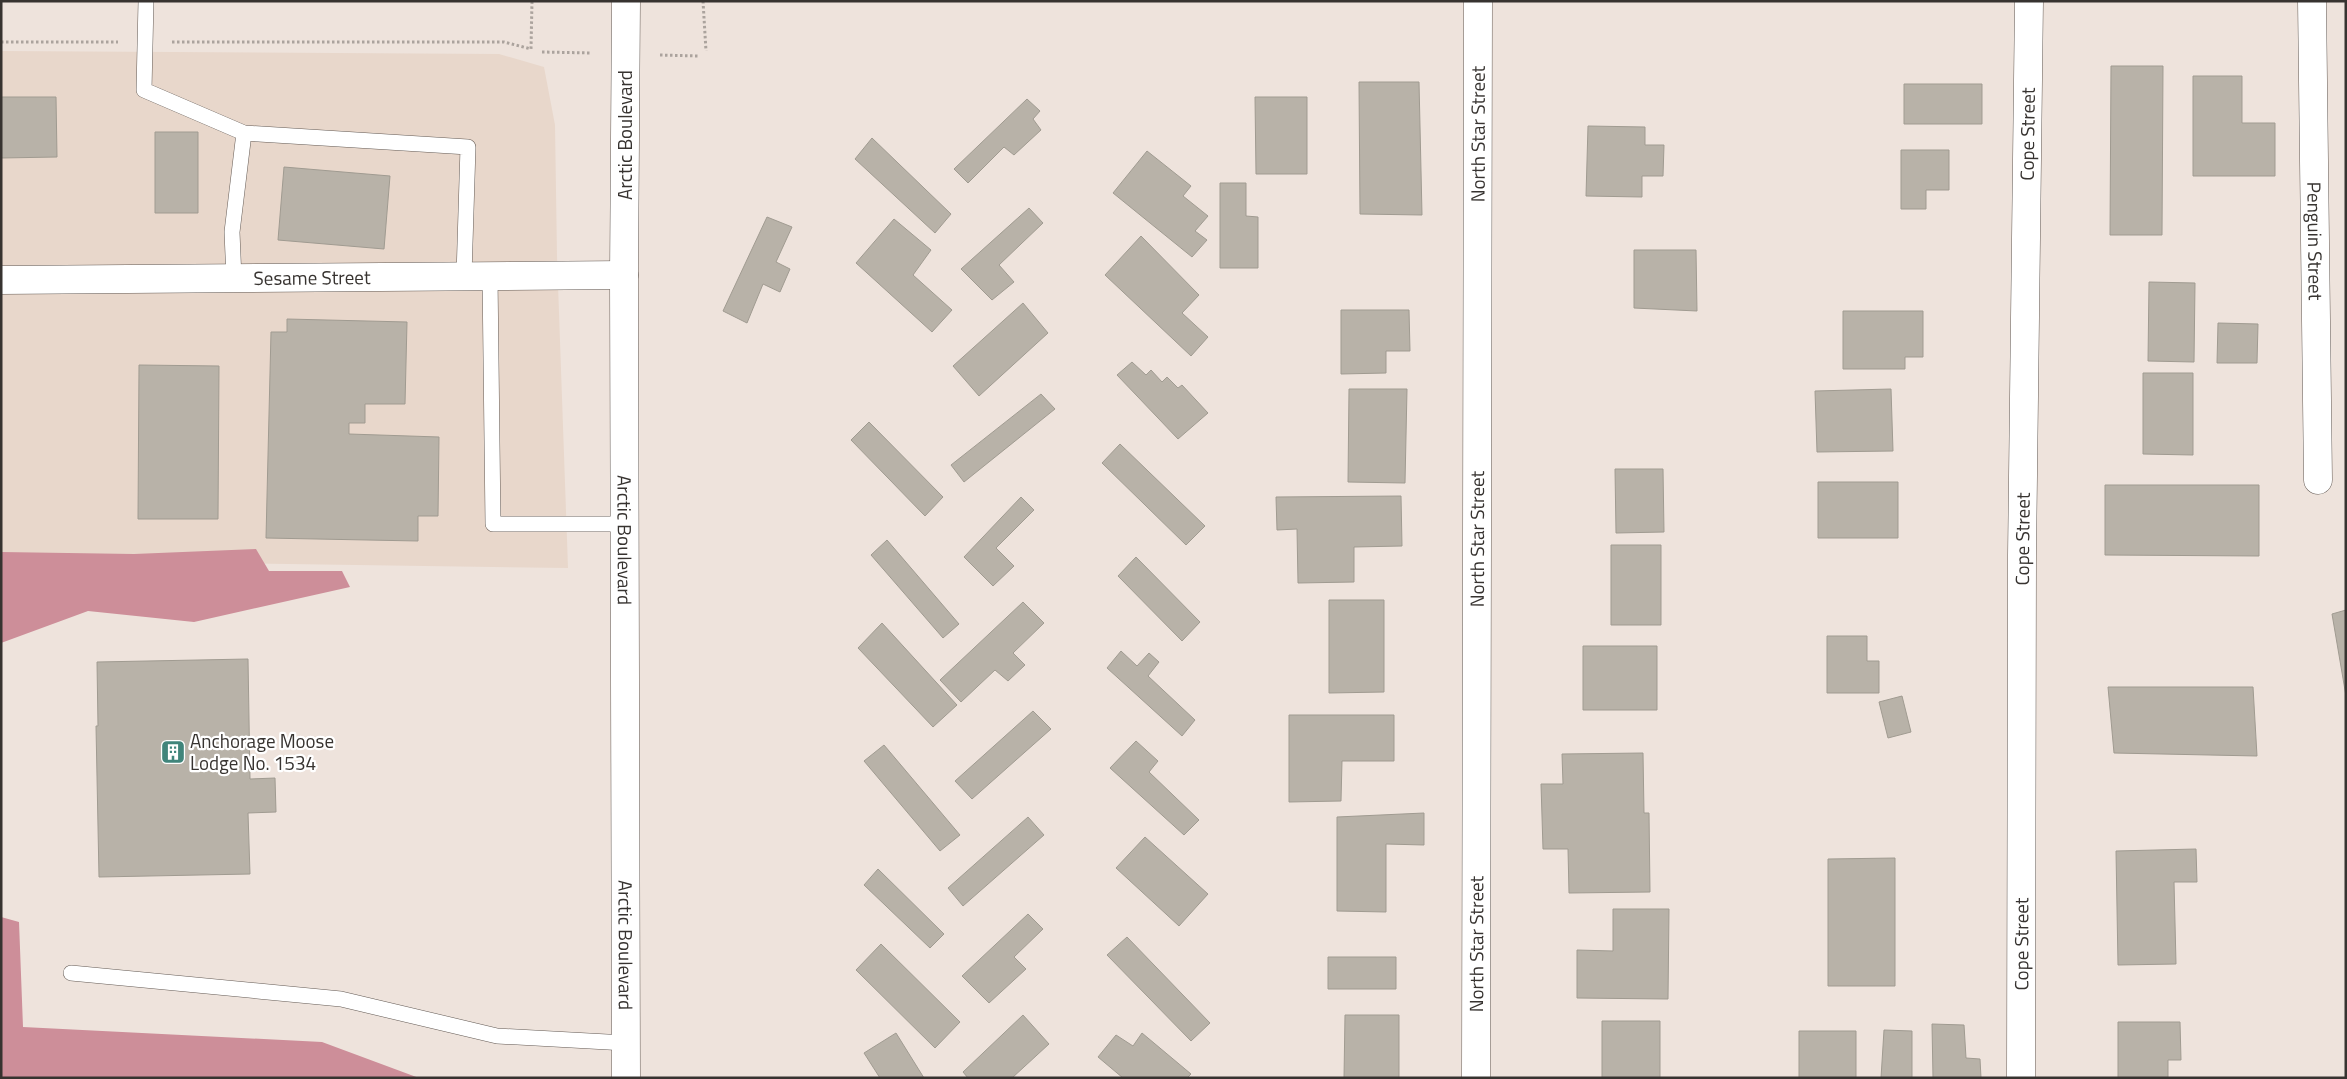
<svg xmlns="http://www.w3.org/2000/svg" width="2347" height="1079" viewBox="0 0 2347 1079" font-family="'Titillium Web',sans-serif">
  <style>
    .built { fill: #e8d7cb }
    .forest { fill: #cd8e99 }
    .building { fill: #b8b2a8; stroke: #a09b91 }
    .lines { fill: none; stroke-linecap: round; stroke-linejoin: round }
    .service-casing { stroke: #645b55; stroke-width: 16 }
    .minor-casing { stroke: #645b55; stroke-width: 29 }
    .secondary-casing { stroke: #645b55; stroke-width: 29 }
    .path { stroke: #aba39d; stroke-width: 3; stroke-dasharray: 2.5 2.5; stroke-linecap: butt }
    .service { stroke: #fff; stroke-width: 15 }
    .minor { stroke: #fff; stroke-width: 28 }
    .secondary { stroke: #fff; stroke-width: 28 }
    .labels { text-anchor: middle; stroke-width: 4.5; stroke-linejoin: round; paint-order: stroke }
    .street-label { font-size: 19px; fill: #373330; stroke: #fff }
    .poi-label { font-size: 19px; fill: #373330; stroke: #fff; text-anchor: start }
  </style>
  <rect width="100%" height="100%" fill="#eee3dc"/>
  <path class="built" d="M 1,51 L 499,54 L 544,67 L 555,125 L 557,256 L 568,568 L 1,560 Z"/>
  <path class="forest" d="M 256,549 L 269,571 L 342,571 L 350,587 L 194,622 L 88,611 L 1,643 L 1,552 L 134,554 Z
    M 1,917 L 19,922 L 23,1027 L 322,1042 L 419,1078 L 1,1078 Z"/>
  <path class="building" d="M 2111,66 L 2163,66 L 2162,235 L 2110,235 Z
    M 2193,76 L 2242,76 L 2242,123 L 2275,123 L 2275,176 L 2193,176 Z
    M 1359,82 L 1419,82 L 1422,215 L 1360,214 Z
    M 1904,84 L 1982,84 L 1982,124 L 1904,124 Z
    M 1,97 L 56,97 L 57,157 L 1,158 Z
    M 1255,97 L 1307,97 L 1307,174 L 1256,174 Z
    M 1027,99 L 1040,111 L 1033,119 L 1041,130 L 1014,155 L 1004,147 L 968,183 L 954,169 Z
    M 1588,126 L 1645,127 L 1645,145 L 1664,145 L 1663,176 L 1642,176 L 1642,197 L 1586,196 Z
    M 155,132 L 198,132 L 198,213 L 155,213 Z
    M 872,138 L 951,214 L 935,233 L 855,159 Z
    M 1901,150 L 1949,150 L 1949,190 L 1926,190 L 1926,209 L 1901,209 Z
    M 1147,151 L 1191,186 L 1183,196 L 1208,216 L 1195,231 L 1207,240 L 1192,257 L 1113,193 Z
    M 284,167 L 390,176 L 384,249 L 278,240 Z
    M 1220,183 L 1246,183 L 1246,216 L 1258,217 L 1258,268 L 1220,268 Z
    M 1029,208 L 1043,223 L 999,265 L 1014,282 L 992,300 L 961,269 Z
    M 767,217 L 792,227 L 776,262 L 790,269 L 780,292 L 763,284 L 747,323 L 723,311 Z
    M 894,219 L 931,250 L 913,275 L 952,310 L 932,332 L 856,263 Z
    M 1141,236 L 1199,295 L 1182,313 L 1208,337 L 1191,356 L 1105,275 Z
    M 1634,250 L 1696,250 L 1697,311 L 1634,308 Z
    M 2149,282 L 2195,283 L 2194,362 L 2148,361 Z
    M 1023,303 L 1048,333 L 979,396 L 953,366 Z
    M 1341,310 L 1409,310 L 1410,351 L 1386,351 L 1386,373 L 1341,374 Z
    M 1843,311 L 1923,311 L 1923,357 L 1905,357 L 1905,369 L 1843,369 Z
    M 287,319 L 407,322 L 405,404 L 365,404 L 365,423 L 349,423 L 349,434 L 439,437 L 438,516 L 418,516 L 418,541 L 266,538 L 271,332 L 287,332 Z
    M 2218,323 L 2258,324 L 2257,363 L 2217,363 Z
    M 1132,362 L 1146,375 L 1151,370 L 1162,382 L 1167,377 L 1178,388 L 1182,385 L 1208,413 L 1178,439 L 1117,375 Z
    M 139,365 L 219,366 L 218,519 L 138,519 Z
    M 2143,373 L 2193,373 L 2193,455 L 2143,454 Z
    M 1349,389 L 1407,389 L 1405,483 L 1348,482 Z
    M 1891,389 L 1893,451 L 1817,452 L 1815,391 Z
    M 1041,394 L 1055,409 L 964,482 L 951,465 Z
    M 869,422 L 943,497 L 925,516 L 851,440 Z
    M 1120,444 L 1205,526 L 1186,545 L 1102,463 Z
    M 1615,469 L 1663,469 L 1664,532 L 1616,533 Z
    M 1818,482 L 1898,482 L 1898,538 L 1818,538 Z
    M 2105,485 L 2259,485 L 2259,556 L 2105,555 Z
    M 1401,496 L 1402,546 L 1354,547 L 1354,582 L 1298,583 L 1297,529 L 1277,530 L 1276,497 Z
    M 1021,497 L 1034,510 L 996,548 L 1014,566 L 993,586 L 964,557 Z
    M 887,540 L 959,624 L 943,638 L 871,555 Z
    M 1611,545 L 1661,545 L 1661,625 L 1611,625 Z
    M 1136,557 L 1200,622 L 1182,641 L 1118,576 Z
    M 1329,600 L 1384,600 L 1384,692 L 1329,693 Z
    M 1023,602 L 1044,623 L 1013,653 L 1025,665 L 1008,681 L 995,670 L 961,702 L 940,680 Z
    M 2346,610 L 2346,696 L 2332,614 Z
    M 882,623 L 957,705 L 933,727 L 858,648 Z
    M 1827,636 L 1867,636 L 1867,661 L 1879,661 L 1879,693 L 1827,693 Z
    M 1583,646 L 1657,646 L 1657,710 L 1583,710 Z
    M 1121,651 L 1137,666 L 1149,653 L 1159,662 L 1148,676 L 1195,720 L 1182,736 L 1107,668 Z
    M 248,659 L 250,779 L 275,778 L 276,812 L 248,813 L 250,874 L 99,877 L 96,726 L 98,726 L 97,662 Z
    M 2108,687 L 2253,687 L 2257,756 L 2114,753 Z
    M 1902,696 L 1911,732 L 1888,738 L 1879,702 Z
    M 1033,711 L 1051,729 L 972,799 L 955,781 Z
    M 1289,715 L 1394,715 L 1394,761 L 1342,761 L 1341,801 L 1289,802 Z
    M 1136,741 L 1158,761 L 1149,772 L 1199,820 L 1184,835 L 1110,768 Z
    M 884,745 L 960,835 L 940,851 L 864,761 Z
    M 1643,753 L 1644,813 L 1649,813 L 1650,892 L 1569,893 L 1568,849 L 1543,849 L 1541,784 L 1563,784 L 1562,754 Z
    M 1424,813 L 1424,845 L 1386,844 L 1386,912 L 1337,911 L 1337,817 Z
    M 1028,817 L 1044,835 L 963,906 L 948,888 Z
    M 1145,837 L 1208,894 L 1179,926 L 1116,868 Z
    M 2196,849 L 2197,882 L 2174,882 L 2176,964 L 2118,965 L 2116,851 Z
    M 1895,858 L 1895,986 L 1828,986 L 1828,859 Z
    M 878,869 L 944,934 L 930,948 L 864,885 Z
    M 1613,909 L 1669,909 L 1668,999 L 1577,998 L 1577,950 L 1613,951 Z
    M 1028,914 L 1043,929 L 1014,957 L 1026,969 L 989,1003 L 962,976 Z
    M 1127,937 L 1210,1023 L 1191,1041 L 1107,955 Z
    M 881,944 L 960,1022 L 935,1048 L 856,970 Z
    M 1328,957 L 1396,957 L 1396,989 L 1328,989 Z
    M 1023,1015 L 1049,1044 L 1012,1078 L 968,1078 L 963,1072 Z
    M 1345,1015 L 1399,1015 L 1399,1078 L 1344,1078 Z
    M 1602,1021 L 1660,1021 L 1660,1078 L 1602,1078 Z
    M 2118,1022 L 2180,1022 L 2181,1060 L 2168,1060 L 2168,1078 L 2118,1078 Z
    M 1932,1024 L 1964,1025 L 1966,1058 L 1980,1059 L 1981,1078 L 1933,1078 Z
    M 1884,1030 L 1912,1031 L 1912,1078 L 1881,1078 Z
    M 1799,1031 L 1856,1031 L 1856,1078 L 1799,1078 Z
    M 896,1033 L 924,1078 L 880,1078 L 864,1053 Z
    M 1142,1033 L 1191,1074 L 1187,1078 L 1123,1078 L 1098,1057 L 1116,1035 L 1133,1046 Z"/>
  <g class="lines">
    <defs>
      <path id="service" d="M 146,1 L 144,90 L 244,133 L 468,147 L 464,276
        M 490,276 L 493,524 L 626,524
        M 234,279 L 232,232 L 244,133
        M 71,973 L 341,999 L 497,1036 L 626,1043"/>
      <g id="minor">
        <path id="s1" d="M 2312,1 L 2318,480"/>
        <path id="s2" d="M 1,280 L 624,275"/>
        <path id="s3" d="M 1476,1078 L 1478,1"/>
        <path id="s4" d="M 2021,1078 L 2022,555 L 2029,1"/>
      </g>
      <g id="secondary">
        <path id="s5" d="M 626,1 L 624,275 L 626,1078"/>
      </g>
    </defs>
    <use href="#service" class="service-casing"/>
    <use href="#minor" class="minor-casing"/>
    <use href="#secondary" class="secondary-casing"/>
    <path class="path" d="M 703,1 L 706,51
      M 1,42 L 118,42
      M 172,42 L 504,42 L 531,49 L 532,1
      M 542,52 L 591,53
      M 660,55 L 699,56"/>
    <use href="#service" class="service"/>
    <use href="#minor" class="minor"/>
    <use href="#secondary" class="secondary"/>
  </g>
  <defs>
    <symbol id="building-square" viewBox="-11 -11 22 22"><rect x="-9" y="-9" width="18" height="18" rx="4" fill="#40857b" stroke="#fff"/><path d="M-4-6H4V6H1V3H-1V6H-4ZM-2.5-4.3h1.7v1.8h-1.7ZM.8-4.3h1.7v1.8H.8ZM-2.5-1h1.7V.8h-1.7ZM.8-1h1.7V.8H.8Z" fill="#fff"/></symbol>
  </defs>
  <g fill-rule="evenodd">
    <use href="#building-square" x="159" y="738" width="28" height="28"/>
  </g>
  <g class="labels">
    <g class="street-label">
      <text transform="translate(625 135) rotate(-90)" y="7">Arctic Boulevard</text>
      <text dy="7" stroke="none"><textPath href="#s3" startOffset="944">North Star Street</textPath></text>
      <text dy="7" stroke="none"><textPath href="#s4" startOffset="944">Cope Street</textPath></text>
      <text dy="7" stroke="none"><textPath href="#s1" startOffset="240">Penguin Street</textPath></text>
      <text dy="7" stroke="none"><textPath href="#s2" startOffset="311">Sesame Street</textPath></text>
      <text dy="7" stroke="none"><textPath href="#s5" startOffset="539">Arctic Boulevard</textPath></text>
      <text dy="7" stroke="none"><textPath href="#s3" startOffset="539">North Star Street</textPath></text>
      <text dy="7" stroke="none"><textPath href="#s4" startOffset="539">Cope Street</textPath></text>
      <text dy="7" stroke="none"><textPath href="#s5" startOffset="944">Arctic Boulevard</textPath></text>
      <text dy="7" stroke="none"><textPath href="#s3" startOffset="134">North Star Street</textPath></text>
      <text dy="7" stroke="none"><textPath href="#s4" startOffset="134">Cope Street</textPath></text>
    </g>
    <g class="poi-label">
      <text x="190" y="748">Anchorage Moose<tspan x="190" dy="22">Lodge No. 1534</tspan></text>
    </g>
  </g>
  <rect width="2347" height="1079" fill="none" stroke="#373330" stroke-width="5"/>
</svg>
